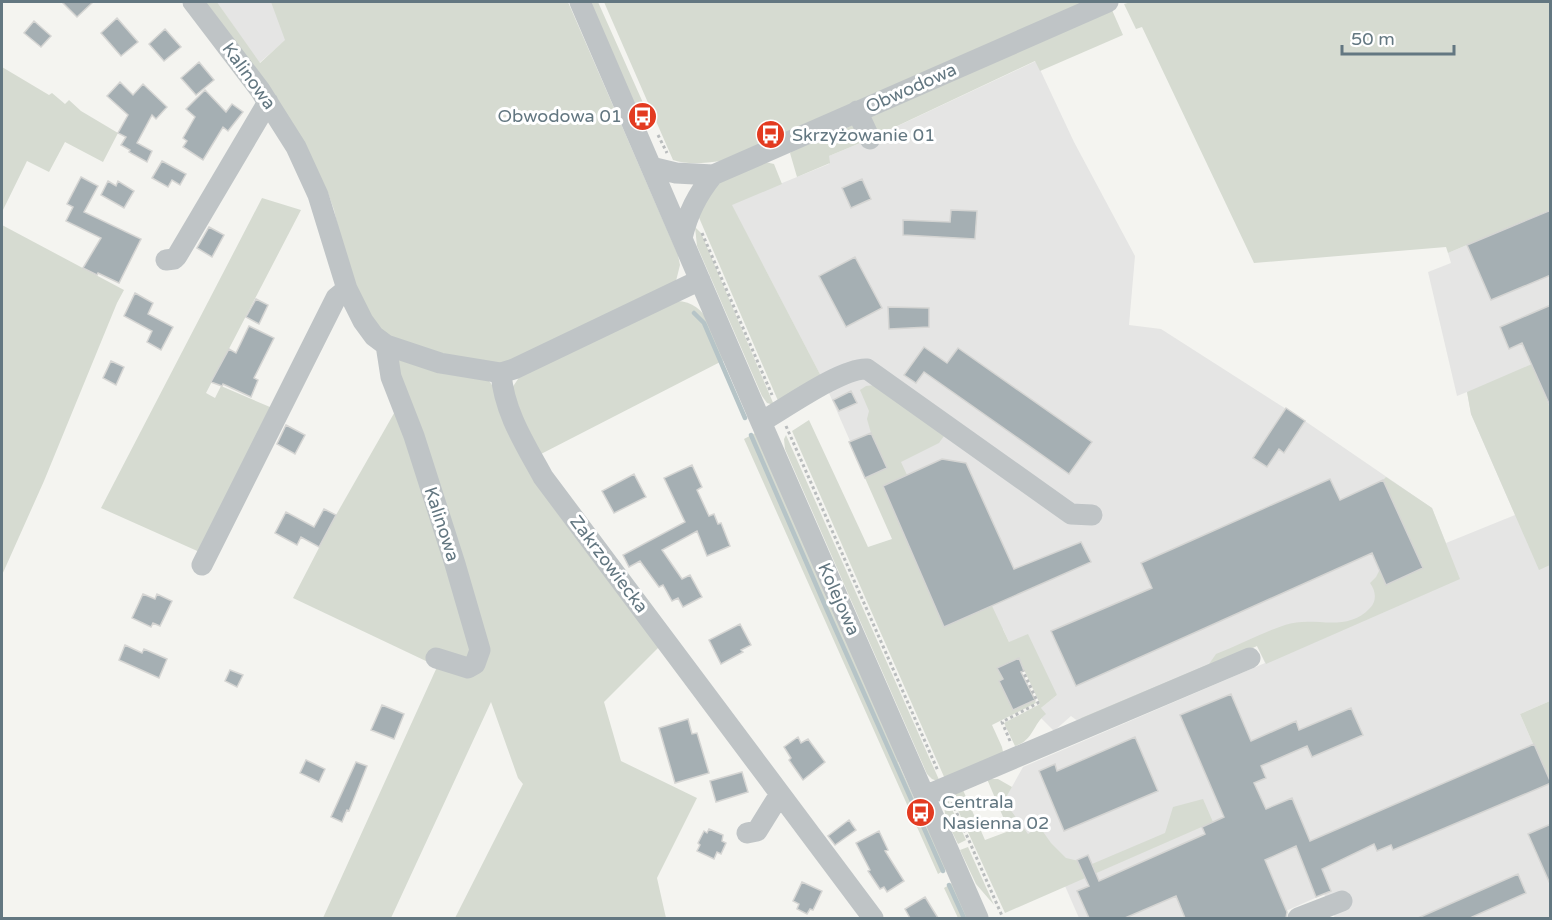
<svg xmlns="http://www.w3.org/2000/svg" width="1552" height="920" viewBox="0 0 1552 920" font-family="'Varela Round',sans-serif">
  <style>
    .built { fill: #e5e5e4 }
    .green { fill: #d6dbd1 }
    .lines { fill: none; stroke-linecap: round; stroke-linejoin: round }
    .stream { stroke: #b6c4c7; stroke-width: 4.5 }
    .building { fill: #a5afb3; stroke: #d5d5d3; stroke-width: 1.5 }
    .path { stroke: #b9bcbd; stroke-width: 3; stroke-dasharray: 3 3; stroke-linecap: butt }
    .minor { stroke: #bfc4c6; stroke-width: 21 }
    .labels { text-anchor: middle; stroke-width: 6; stroke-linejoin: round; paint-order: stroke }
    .street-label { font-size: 18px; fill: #637781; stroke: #fff }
    .poi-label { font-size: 18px; fill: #637781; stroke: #fff; text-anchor: start }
  </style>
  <rect width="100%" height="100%" fill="#f4f4f0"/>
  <path class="built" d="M 217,2 L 365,2 L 286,40 L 259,63 Z
    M 1036,61 L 1074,142 L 1135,256 L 1129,325 L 1161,329 L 1305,421 L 1432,508 L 1446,543 L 1515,515 L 1471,414 L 1467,392 L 1457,396 L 1428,272 L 1451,263 L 1448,253 L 1550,210 L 1550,701 L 1520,714 L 1550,783 L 1550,918 L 1335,918 L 1324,894 L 1270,918 L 1079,918 L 1065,886 L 1044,895 L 1004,801 L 1023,767 L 1265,663 L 1257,646 L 1079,722 L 1071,716 L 1054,731 L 1041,718 L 1041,708 L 1057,695 L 1009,642 L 1003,629 L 944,655 L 825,384 L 731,204 L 829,164 L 829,156 L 870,139 Z"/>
  <path class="green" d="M 203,2 L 217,2 L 260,63 L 285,40 L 271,2 L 568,2 L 678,255 L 680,265 L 676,281 L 512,362 L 483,365 L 395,341 L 376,328 L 348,270 L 334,210 L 328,193 Z
    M 590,2 L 598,2 L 644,105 L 636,109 Z
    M 604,2 L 1090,2 L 721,161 C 705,163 688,165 673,160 Z
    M 1131,2 L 1550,2 L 1550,210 L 1448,253 L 1446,247 L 1254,263 L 1142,27 L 1136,29 L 1124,4 Z
    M 1112,10 L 1123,35 L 1040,71 L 1035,61 L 876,136 L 870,117 Z
    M 2,67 L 49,95 L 52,93 L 65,104 L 69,100 L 81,111 L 118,133 L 103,162 L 65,142 L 49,172 L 27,161 L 2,212 Z
    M 853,125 L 865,141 L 829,156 L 830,163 L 797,177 L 790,153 L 794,149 Z
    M 765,162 L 774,164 L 782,184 L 732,205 L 822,378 L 779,403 L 697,213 L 708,192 L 721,182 Z
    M 262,198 L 301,210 L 206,393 L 215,398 L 221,386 L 277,410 L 204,554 L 101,508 Z
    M 2,225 L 124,290 L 117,303 L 44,481 L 2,575 Z
    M 695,227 L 701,233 L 774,405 L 767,403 L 762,396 L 697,246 Z
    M 677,301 C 708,302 715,336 726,359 L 541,454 L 528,434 L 512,388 L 520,376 Z
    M 395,358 L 484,377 L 490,382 L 661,645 L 604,702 L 621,761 L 697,798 L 657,878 L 666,918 L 455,918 L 523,784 L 518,778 L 491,702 L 391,918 L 323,918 L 437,667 L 479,664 Z
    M 1532,364 L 1550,408 L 1550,565 L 1539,570 L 1471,414 L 1467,392 Z
    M 875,385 L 944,436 L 939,443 L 901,462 L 907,475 L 885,490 L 944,627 L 992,606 L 1009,642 L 1028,634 L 1057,695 L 1041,708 L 1046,714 C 1033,724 1033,741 1015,746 L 1004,723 L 1040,704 L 1019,659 L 998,668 L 1003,679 L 1000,681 L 1013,710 L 1035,700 L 1036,703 L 992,725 L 1002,747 L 1003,752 L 945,779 L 792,431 L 809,420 L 868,547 L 892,539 L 865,478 L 887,468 L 871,433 L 867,419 L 869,411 L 860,390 L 866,386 Z
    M 397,408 L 473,657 L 428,662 L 293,598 L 336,515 Z
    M 757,432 L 901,760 L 898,762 L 946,869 L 938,874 L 744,439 Z
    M 786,435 L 940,782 L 932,779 L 927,774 L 785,449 L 784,439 Z
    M 1386,477 L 1432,508 L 1460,579 L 1266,664 L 1257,646 L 1079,722 L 1081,718 L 1209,664 L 1216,654 C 1239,645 1261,633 1285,625 C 1314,615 1346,634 1370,608 C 1377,601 1376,591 1370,583 L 1376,577 L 1380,569 L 1383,480 Z
    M 1550,701 L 1550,783 L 1520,714 Z
    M 987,779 L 998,779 L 1012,787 L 1004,801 L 1028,834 L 1039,826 L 1051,843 L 1066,858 L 1092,864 L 1165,833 L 1173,807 L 1203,799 L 1213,822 L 1005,913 L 951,795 L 963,790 L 985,840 L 1009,831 Z
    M 947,798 L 966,840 L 958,844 C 952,830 939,812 947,798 Z
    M 968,847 L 994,905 L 976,884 L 960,850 Z
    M 954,882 L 970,918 L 958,918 L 944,888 Z"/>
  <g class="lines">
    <path class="stream" d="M 694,313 L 704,323 L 745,418
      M 751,435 L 827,610 L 943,871
      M 949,885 L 964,918"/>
  </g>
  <path class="building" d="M 62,2 L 93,2 L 77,17 Z
    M 117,18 L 138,42 L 121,56 L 101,33 Z
    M 34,21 L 51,36 L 41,47 L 24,33 Z
    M 165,29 L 181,47 L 164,61 L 149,44 Z
    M 199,62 L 214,80 L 196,95 L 181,78 Z
    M 120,82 L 133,95 L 143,84 L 167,107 L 156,119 L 152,115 L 137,143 L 152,151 L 147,162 L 129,152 L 130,150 L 121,145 L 126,137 L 118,133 L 128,115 L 107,96 Z
    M 205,90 L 226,112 L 232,104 L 243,112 L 228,131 L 223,127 L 203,160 L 183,147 L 187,141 L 183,138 L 195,117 L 186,109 Z
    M 162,161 L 186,174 L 180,185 L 172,180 L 168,187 L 152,178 Z
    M 81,177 L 98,186 L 84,212 L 141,239 L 119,283 L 98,273 L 97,275 L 83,268 L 101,238 L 66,221 L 73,207 L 67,204 Z
    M 862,179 L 871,199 L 851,208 L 842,188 Z
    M 108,181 L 116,186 L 118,181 L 134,191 L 124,208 L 101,195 Z
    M 951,210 L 977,211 L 975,239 L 903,235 L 903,220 L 950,222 Z
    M 1551,210 L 1551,275 L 1491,300 L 1467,245 Z
    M 209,227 L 224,235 L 212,257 L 197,248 Z
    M 855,257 L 882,308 L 846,327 L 819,276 Z
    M 135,293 L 153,303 L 148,314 L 173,327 L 161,350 L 147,342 L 152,331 L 124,316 Z
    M 256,299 L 268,305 L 259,324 L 246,317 Z
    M 1551,305 L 1551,408 L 1522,343 L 1509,349 L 1500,327 Z
    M 888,307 L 929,308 L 929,327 L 889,329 Z
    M 249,326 L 274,338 L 254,378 L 258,380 L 251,397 L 223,384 L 222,386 L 211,382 L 229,349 L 236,353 Z
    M 924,347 L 947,363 L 958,348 L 1092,442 L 1069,474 L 924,372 L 916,383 L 904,375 Z
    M 111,361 L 124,367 L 116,385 L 103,378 Z
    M 851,391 L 857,403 L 839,411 L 833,400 Z
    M 1286,408 L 1305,421 L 1284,453 L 1279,449 L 1267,467 L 1253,458 Z
    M 286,425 L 305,435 L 295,454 L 277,444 Z
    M 871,433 L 887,468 L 865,478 L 849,442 Z
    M 942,459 L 966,463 L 1014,569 L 1081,542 L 1091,562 L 944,627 L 883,486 Z
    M 692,465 L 702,487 L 697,490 L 709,516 L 714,514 L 718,524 L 721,523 L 730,546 L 707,556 L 697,531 L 662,550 L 682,579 L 690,575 L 702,597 L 683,607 L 678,598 L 672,601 L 663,585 L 659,587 L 640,561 L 629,567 L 623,555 L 685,522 L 664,478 Z
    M 634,474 L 646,497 L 614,513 L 602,491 Z
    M 1330,479 L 1340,500 L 1383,480 L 1423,568 L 1386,585 L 1372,553 L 1076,686 L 1051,631 L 1152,588 L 1141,563 Z
    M 324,509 L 336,515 L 319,547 L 301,537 L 297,545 L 275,533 L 286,512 L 314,527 Z
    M 143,594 L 155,599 L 157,594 L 172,601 L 160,626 L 153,623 L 151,627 L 132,618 Z
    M 740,624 L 751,645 L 741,650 L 743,652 L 721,664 L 709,640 Z
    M 125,645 L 142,653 L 144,649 L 167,659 L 159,678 L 119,660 Z
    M 1019,658 L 1024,671 L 1021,672 L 1035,700 L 1013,710 L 999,681 L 1003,679 L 997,668 Z
    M 230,670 L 243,675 L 237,687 L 225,681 Z
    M 1231,694 L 1251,741 L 1296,721 L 1299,730 L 1351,708 L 1363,735 L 1312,757 L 1307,746 L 1261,766 L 1266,778 L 1254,783 L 1266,809 L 1292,798 L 1310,841 L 1534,744 L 1551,783 L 1393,850 L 1391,845 L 1377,851 L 1374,844 L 1322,869 L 1331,891 L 1316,897 L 1296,846 L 1265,860 L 1287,912 L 1286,918 L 1185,918 L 1176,896 L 1125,918 L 1089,918 L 1077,891 L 1089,886 L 1077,860 L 1088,855 L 1099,881 L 1205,834 L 1202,827 L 1224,817 L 1180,715 Z
    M 382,705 L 404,714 L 394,739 L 371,730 Z
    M 688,719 L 692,734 L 697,733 L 709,773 L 675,783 L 659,728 Z
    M 798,737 L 801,743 L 808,739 L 825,762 L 803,780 L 789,760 L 791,758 L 784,747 Z
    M 1135,737 L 1158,791 L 1064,831 L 1039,771 L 1055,764 L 1057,771 Z
    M 306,760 L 325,769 L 319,782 L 300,773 Z
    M 356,762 L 367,766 L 349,811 L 347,810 L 342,822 L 331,817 Z
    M 742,772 L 748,792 L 716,802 L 710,781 Z
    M 849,820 L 856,830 L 835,845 L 828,836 Z
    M 1551,824 L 1551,886 L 1528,834 Z
    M 709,829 L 723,835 L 722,841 L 726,843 L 721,854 L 717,852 L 714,859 L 697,851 L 700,845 L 698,843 L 704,831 L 707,833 Z
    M 879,831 L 888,850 L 885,851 L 904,881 L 887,892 L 884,887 L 880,889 L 868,871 L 870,870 L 856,843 Z
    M 1518,874 L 1526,893 L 1470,918 L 1418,918 Z
    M 802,882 L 822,891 L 813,910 L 810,909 L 807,914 L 797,909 L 799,904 L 793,901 Z
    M 925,897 L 938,918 L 910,918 L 905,909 Z"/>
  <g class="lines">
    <path class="path" d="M 658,135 L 667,153
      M 702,233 L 772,395
      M 786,426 L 938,771
      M 1010,741 L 1002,722 L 1038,703 L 1023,671
      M 952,802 L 1003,918"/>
    <path class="minor" d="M 193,2 L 260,90 L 296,147 L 318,195 L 347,289 L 363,321 L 374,336 L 386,345 L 440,363 L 501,373 L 514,369 L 700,280
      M 580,2 L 761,422 L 978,918
      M 857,111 L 870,139
      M 651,167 L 676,173 L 713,175 L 1108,2
      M 682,238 C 688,213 697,195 713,175
      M 166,260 L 174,259 L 177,256 L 268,102
      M 386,345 L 391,377 L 414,436 L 455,564 L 480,650 L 475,664 L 468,668 L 436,658
      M 501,373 C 504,412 525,444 543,477 L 873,918
      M 761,422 C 784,409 843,367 867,369 L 1071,514 L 1092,515
      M 202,565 L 336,298 L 347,289
      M 925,796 L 1250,658
      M 747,833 L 757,831 L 780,794
      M 1298,918 L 1342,901"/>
  </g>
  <defs>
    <symbol id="bus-disc" viewBox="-11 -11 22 22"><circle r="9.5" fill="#e33b21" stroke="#fff"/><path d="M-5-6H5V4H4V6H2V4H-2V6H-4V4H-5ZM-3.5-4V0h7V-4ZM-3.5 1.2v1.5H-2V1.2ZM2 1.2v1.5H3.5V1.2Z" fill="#fff"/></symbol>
  </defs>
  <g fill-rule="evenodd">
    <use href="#bus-disc" x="626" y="100" width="33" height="33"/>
    <use href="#bus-disc" x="754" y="118" width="33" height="33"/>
    <use href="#bus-disc" x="904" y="796" width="33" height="33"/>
  </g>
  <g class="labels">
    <g class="street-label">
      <text transform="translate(249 76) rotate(54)" y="6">Kalinowa</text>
      <text transform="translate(911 88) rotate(-24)" y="6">Obwodowa</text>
      <text transform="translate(442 524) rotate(72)" y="6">Kalinowa</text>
      <text transform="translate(609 564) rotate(53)" y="6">Zakrzowiecka</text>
      <text transform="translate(839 599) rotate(66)" y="6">Kolejowa</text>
    </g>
    <g class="poi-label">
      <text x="622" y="122" text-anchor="end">Obwodowa 01</text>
      <text x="792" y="141">Skrzyżowanie 01</text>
      <text x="942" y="808">Centrala<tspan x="942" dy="21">Nasienna 02</tspan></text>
    </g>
  </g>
  <rect width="1552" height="920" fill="none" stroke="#637781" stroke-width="6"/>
  <path d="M1342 45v9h112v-9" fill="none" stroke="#637781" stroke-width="3"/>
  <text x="1351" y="45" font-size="18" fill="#637781" stroke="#ffffff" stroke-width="4.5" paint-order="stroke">50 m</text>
</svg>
